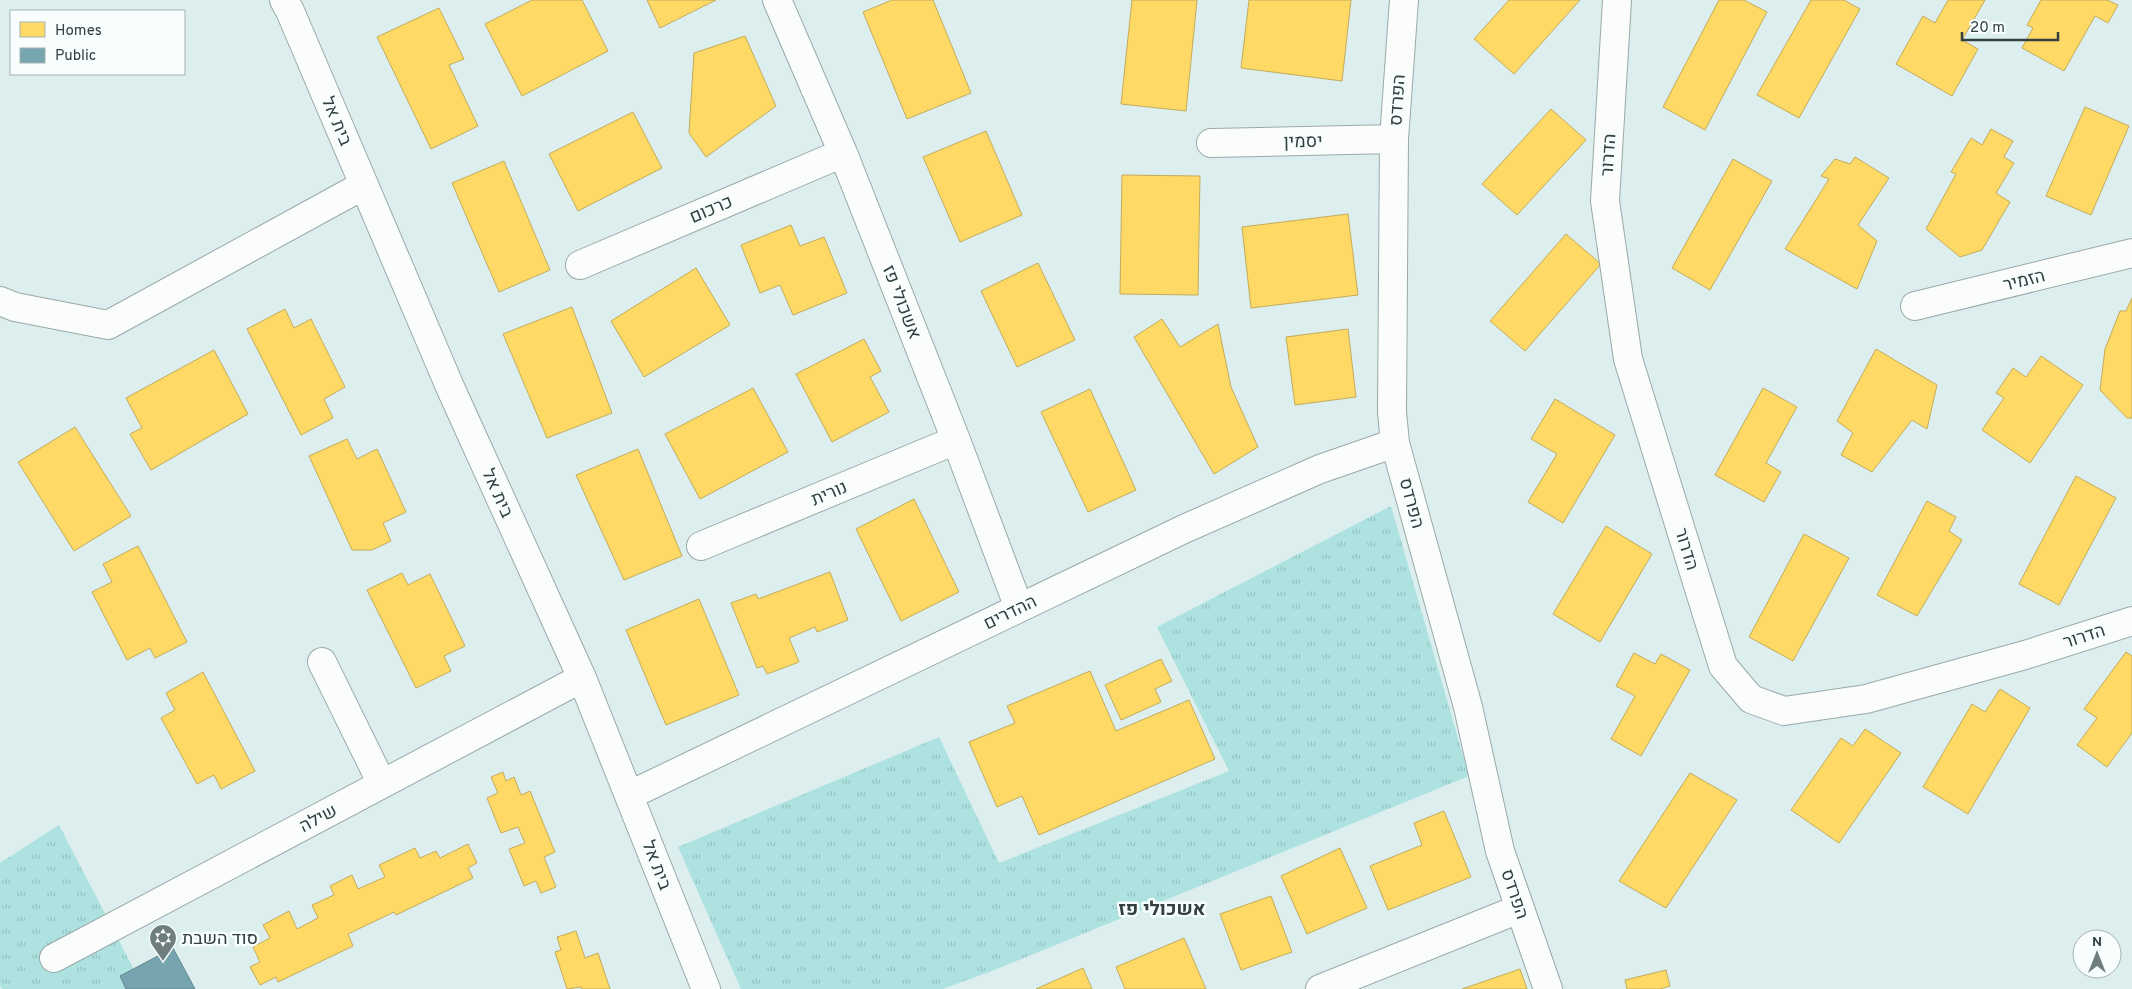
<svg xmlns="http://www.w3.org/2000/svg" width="2132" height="989" viewBox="0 0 2132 989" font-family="Overpass,Heebo,sans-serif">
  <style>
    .park { fill: url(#park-tufts) }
    .homes { fill: #ffd966; stroke: #c2ab5b }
    .public { fill: #76a5af; stroke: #62878e }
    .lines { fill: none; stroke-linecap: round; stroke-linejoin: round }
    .minor-casing { stroke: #9aa9a8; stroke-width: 30 }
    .minor { stroke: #fafdfc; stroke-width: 28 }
    .labels { text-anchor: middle; stroke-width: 5; stroke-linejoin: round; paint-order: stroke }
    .street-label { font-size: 18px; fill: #324040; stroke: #f7fefd }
    .poi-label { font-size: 18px; fill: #324040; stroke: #f7fefd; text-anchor: start }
    .neighbourhood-label { font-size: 19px; font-weight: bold; fill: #324040; stroke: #f7fefd }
  </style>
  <defs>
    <pattern id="park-tufts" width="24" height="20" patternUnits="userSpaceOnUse" patternTransform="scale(1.25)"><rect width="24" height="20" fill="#aee2e1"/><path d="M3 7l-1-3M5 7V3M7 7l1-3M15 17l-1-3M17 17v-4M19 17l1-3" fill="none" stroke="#96c3c2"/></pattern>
  </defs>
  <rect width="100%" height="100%" fill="#dcefee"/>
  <path class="park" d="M 1391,506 L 1469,776 L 992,971 L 943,989 L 741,989 L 678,847 L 939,737 L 999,863 L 1229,771 L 1157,627 Z
    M 59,825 L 144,989 L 2,989 L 0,985 L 0,863 Z"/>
  <path class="homes" d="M 532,0 L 582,0 L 608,51 L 522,96 L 485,24 Z
    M 647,0 L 716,0 L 660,28 Z
    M 892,0 L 933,0 L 971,93 L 907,119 L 863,12 Z
    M 1132,0 L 1197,0 L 1186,111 L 1121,104 Z
    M 1249,0 L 1351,0 L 1342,81 L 1241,68 Z
    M 1509,0 L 1580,0 L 1514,74 L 1474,39 Z
    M 1719,0 L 1744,0 L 1767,12 L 1705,130 L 1663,107 Z
    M 1811,0 L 1844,0 L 1860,9 L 1799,118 L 1757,95 Z
    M 1948,0 L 1985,0 L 1962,40 L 1978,49 L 1952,96 L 1896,64 L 1923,16 L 1935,23 Z
    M 2041,0 L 2107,0 L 2118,5 L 2108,23 L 2095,16 L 2064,71 L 2022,48 L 2033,28 L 2027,25 Z
    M 439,8 L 464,59 L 449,65 L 478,126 L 431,149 L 377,37 Z
    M 745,36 L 776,106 L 706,157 L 689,133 L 694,53 Z
    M 2085,107 L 2129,126 L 2091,215 L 2046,196 Z
    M 1551,109 L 1586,140 L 1517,215 L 1482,184 Z
    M 633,112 L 662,168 L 578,211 L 549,154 Z
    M 1991,129 L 2013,141 L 2004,157 L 2014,163 L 1996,193 L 2010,202 L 1982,250 L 1960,257 L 1926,229 L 1956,174 L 1951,172 L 1971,138 L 1982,145 Z
    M 986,131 L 1022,215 L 960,242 L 923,157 Z
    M 1855,157 L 1889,178 L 1858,225 L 1877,241 L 1857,289 L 1785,249 L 1829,179 L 1821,176 L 1835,159 L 1850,164 Z
    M 1733,159 L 1772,181 L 1710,290 L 1672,268 Z
    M 504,161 L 550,270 L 499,292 L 452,183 Z
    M 1122,175 L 1200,176 L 1198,295 L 1120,294 Z
    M 1348,214 L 1358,295 L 1251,308 L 1242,227 Z
    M 791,225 L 800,246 L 824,237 L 847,293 L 793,315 L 780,285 L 760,293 L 741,245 Z
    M 1566,234 L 1601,264 L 1525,351 L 1490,321 Z
    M 1038,263 L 1075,340 L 1017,367 L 981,291 Z
    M 696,268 L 730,325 L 644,377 L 611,321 Z
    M 2132,298 L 2132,418 L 2127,418 L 2100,390 L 2105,349 L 2120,311 L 2126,311 Z
    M 572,307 L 612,413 L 547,438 L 503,334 Z
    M 285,309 L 294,328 L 311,319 L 345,387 L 324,399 L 333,418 L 301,435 L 247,329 Z
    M 1162,319 L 1180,347 L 1218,324 L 1231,387 L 1258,447 L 1214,474 L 1134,337 Z
    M 1348,329 L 1356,397 L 1295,405 L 1286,337 Z
    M 864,339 L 881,371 L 870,377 L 889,412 L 832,442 L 796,374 Z
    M 1876,349 L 1937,385 L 1927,429 L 1912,420 L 1872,472 L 1841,455 L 1853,433 L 1837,421 Z
    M 214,350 L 248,414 L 151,470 L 130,434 L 142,428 L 126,398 Z
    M 2041,356 L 2083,385 L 2030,463 L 1982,430 L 2004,398 L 1996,393 L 2013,368 L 2026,377 Z
    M 753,388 L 788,452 L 700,499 L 665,434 Z
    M 1763,388 L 1797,407 L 1766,463 L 1781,472 L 1764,502 L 1715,475 Z
    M 1090,389 L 1136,490 L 1088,512 L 1041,412 Z
    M 1555,399 L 1615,435 L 1563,523 L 1528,502 L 1557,454 L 1531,439 Z
    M 75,427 L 131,516 L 74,551 L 18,462 Z
    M 347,439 L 357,459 L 377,449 L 406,512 L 383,523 L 391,541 L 372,550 L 352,550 L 309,456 Z
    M 638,449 L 682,556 L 624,580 L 576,475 Z
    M 2076,476 L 2116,498 L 2059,605 L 2019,584 Z
    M 914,499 L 959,592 L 901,621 L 856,529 Z
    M 1927,501 L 1956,517 L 1949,531 L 1962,540 L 1917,616 L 1877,595 Z
    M 1606,526 L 1652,554 L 1600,642 L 1553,614 Z
    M 1804,534 L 1849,558 L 1793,661 L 1749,637 Z
    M 138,546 L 187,642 L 155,658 L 150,648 L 127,660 L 92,592 L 112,582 L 103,564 Z
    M 830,572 L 848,620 L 817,632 L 815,627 L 789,638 L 799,662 L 767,674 L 763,666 L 757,668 L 731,603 L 756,594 L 758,599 Z
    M 402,573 L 408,585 L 430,574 L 465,646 L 444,656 L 451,671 L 416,688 L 367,590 Z
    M 699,599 L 739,695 L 666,725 L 626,630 Z
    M 2126,652 L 2132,656 L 2132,733 L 2107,767 L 2077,745 L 2097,718 L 2084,709 Z
    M 1634,653 L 1655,664 L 1661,654 L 1690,670 L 1641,756 L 1611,739 L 1635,696 L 1616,686 Z
    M 1161,659 L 1172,681 L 1155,689 L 1161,702 L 1121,720 L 1105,685 Z
    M 1090,671 L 1116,731 L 1189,700 L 1215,759 L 1039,835 L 1022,796 L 997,807 L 969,742 L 1015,723 L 1007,706 Z
    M 203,672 L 255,771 L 221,789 L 214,775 L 197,784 L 161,718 L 175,710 L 166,693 Z
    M 2000,689 L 2030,708 L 1968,814 L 1923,787 L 1972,704 L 1985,712 Z
    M 1865,729 L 1901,753 L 1839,843 L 1791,810 L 1841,738 L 1853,746 Z
    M 503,772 L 506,781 L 514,777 L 521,795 L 530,791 L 555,852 L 544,857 L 556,887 L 541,893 L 536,881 L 524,886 L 509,849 L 525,843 L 518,827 L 501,833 L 487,798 L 498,793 L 491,777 Z
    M 1690,773 L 1737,800 L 1666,908 L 1619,881 Z
    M 1444,811 L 1471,877 L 1388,910 L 1370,866 L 1422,845 L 1414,823 Z
    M 468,844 L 477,863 L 468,868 L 473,878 L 396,915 L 394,912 L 348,934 L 353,946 L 278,982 L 276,977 L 260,985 L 250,967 L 260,962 L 253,947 L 270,938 L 263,925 L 289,911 L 297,929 L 318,918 L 312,905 L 334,895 L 330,886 L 352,875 L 358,889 L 385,877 L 379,865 L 415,848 L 420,858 L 436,851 L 440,858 Z
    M 1340,848 L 1367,908 L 1307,934 L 1281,876 Z
    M 1271,896 L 1292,952 L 1241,970 L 1220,914 Z
    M 576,931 L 585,958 L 598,953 L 610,989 L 582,989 L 581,987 L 567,989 L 555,952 L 561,950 L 557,937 Z
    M 1184,938 L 1206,989 L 1125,989 L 1116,967 Z
    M 1083,968 L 1092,989 L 1036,989 Z
    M 1520,969 L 1527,989 L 1462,989 Z
    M 1666,970 L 1670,986 L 1660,989 L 1627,989 L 1625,980 Z"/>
  <path class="public" d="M 173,948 L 195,989 L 126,989 L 120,976 Z"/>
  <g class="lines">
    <defs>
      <path id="minor" d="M 284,0 L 290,11 L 450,387 L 582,678 L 706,989
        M 777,0 L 843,153 L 956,440 L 1019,608
        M 1404,0 L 1394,139 L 1392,412 L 1395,443 L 1468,707 L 1500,851 L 1548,989
        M 1617,0 L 1605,201 L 1628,359 L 1723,666 L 1751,699 L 1784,711 L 1866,699 L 2025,655 L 2132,621
        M 1211,143 L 1394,139
        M 580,265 L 843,153
        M 0,301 L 15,307 L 108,325 L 364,185
        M 1915,306 L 2132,253
        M 701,546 L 956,440
        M 322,662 L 382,784
        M 630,795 L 1184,529 L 1320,469 L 1395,443
        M 54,958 L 582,678
        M 1320,989 L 1519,909"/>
    </defs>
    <use href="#minor" class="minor-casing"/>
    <use href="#minor" class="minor"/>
  </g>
  <defs>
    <symbol id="synagogue-pin" viewBox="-11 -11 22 30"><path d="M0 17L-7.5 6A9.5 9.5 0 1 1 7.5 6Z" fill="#6e7d7d" stroke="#f7fefd"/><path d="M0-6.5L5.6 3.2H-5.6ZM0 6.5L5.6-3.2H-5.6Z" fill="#fff"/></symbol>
  </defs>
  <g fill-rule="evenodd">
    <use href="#synagogue-pin" x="147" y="922" width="32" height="43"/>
  </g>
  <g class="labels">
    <g class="street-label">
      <text transform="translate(1397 100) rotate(-86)" y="6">הפרדס</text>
      <text transform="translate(337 121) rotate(67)" y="6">בית אל</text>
      <text transform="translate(1303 141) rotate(-1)" y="6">יסמין</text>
      <text transform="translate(1608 155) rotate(-86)" y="6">הדרור</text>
      <text transform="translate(711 209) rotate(-23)" y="6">כרכום</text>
      <text transform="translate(2024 280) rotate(-14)" y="6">הזמיר</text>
      <text transform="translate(902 302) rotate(69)" y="6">אשכולי פז</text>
      <text transform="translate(498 493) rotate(66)" y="6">בית אל</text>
      <text transform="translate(829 493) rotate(-23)" y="6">נורית</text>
      <text transform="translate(1412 503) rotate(75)" y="6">הפרדס</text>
      <text transform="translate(1687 549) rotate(73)" y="6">הדרור</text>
      <text transform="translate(1010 612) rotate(-26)" y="6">ההדרים</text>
      <text transform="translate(2084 636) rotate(-18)" y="6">הדרור</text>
      <text transform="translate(318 818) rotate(-28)" y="6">שילה</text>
      <text transform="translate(657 865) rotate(69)" y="6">בית אל</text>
      <text transform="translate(1515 894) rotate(71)" y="6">הפרדס</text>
    </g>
    <g class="poi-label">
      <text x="182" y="944">סוד השבת</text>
    </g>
    <g class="neighbourhood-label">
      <text x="1162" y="915">אשכולי פז</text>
    </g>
  </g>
  <rect x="10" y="10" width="175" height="65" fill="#f7fefd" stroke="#a8b2b1"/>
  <rect x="20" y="22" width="25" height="15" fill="#ffd966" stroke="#a8b2b1"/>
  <text x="55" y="35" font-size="15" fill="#324040">Homes</text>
  <rect x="20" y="48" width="25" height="15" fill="#76a5af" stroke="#a8b2b1"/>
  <text x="55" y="60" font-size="15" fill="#324040">Public</text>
  <g transform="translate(2097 954)"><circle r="24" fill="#f7fefd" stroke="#a8b2b1"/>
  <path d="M0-4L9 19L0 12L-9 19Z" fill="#6e7d7d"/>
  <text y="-8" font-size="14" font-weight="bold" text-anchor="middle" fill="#324040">N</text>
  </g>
  <path d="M1962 32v8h96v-8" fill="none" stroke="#324040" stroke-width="2.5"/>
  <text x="1970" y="32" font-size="15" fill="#324040" stroke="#f7fefd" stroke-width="4" paint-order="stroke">20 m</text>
</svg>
